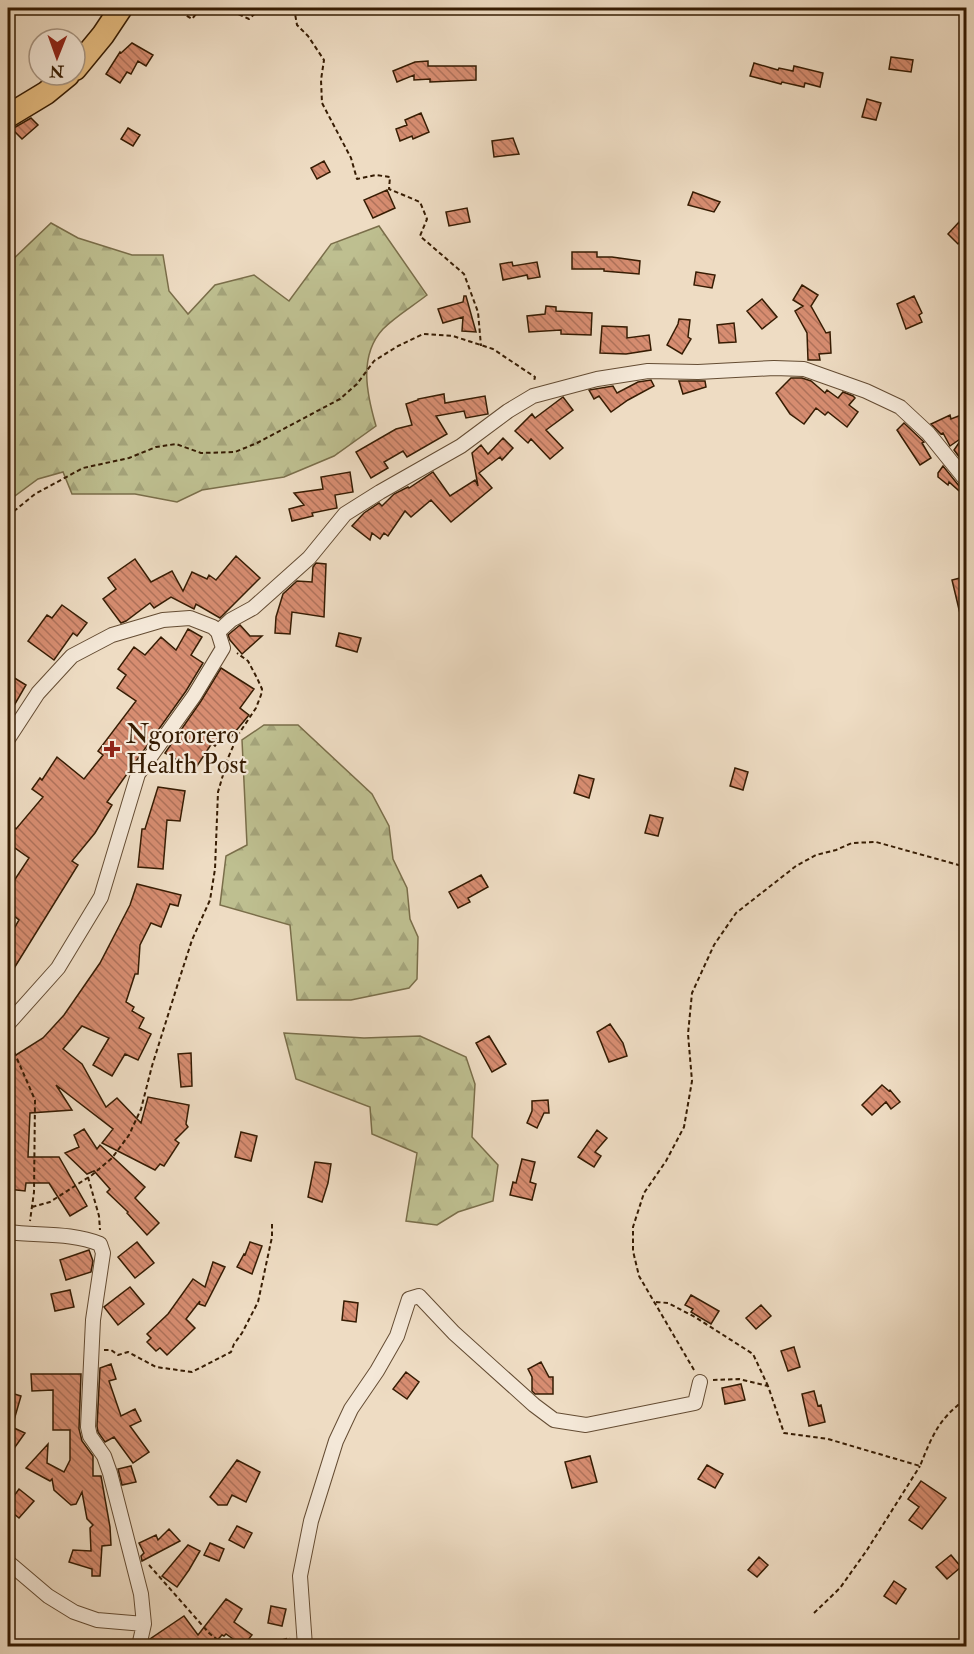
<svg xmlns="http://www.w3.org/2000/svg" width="974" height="1654" viewBox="0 0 974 1654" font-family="'IM FELL Double Pica',serif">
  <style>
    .forest { fill: url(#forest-firs); stroke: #7a6e4a; stroke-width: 1.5 }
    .building { fill: url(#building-back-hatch); stroke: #361c03; stroke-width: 1.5 }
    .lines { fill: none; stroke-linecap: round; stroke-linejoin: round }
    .minor-casing { stroke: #644c33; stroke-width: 16 }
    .primary-casing { stroke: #361c03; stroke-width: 25 }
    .path { stroke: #361c03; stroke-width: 2; stroke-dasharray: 4.5 3; stroke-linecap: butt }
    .minor { stroke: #f4e8d8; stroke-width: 14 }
    .primary { stroke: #e7be82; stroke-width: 22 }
    .poi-dot { fill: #8f2418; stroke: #f4e8d8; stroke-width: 2 }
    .labels { text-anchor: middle; stroke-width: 4.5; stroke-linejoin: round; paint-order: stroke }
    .poi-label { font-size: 26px; fill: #361c03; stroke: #f4e8d8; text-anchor: start }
  </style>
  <defs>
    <pattern id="forest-firs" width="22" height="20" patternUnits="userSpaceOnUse" patternTransform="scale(1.5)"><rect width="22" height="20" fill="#bebf90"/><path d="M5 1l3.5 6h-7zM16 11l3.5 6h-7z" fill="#a4a47b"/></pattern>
    <pattern id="building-back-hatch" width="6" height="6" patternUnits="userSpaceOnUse" patternTransform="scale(1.5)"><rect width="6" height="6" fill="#d78d71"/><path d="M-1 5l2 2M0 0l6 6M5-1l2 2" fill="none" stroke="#af725b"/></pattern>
  </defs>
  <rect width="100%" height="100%" fill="#eedcc3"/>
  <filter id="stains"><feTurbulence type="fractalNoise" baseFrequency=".00333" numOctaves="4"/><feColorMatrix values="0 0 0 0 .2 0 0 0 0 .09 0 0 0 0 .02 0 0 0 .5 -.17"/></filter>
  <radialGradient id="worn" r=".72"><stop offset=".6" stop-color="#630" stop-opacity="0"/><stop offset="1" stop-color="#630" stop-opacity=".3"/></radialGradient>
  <path class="forest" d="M 51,223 L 78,238 L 132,255 L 163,255 L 169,291 L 188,314 L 215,285 L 254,275 L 289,301 L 331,244 L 379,226 L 427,295 C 413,306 396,316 383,329 C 358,356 367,395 376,426 L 334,456 L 284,477 L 202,490 L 177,502 L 135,494 L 72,494 L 63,472 L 38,479 L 8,501 L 8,295 L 10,293 L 8,289 L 8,264 Z
    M 264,725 L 298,725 L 372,794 L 389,826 L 393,859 L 407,888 L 410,919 L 418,937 L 417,979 L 409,988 L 351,1000 L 297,1000 L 290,925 L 220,905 L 226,856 L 247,845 L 242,740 Z
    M 284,1033 L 364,1038 L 420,1036 L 466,1057 L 475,1084 L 472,1137 L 498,1165 L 493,1201 L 458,1212 L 437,1225 L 406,1221 L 417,1153 L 372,1134 L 370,1107 L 296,1079 Z"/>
  <path class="building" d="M 132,43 L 153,55 L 146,66 L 138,61 L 131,74 L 127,72 L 120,83 L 106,74 L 120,52 L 121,53 Z
    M 891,57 L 913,60 L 911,72 L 889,69 Z
    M 428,61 L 428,66 L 476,66 L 476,80 L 430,82 L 430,79 L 414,80 L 414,75 L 397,82 L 393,71 L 415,62 Z
    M 754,63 L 778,70 L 779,68 L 793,71 L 794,66 L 823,73 L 820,87 L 805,83 L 804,87 L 782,82 L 781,84 L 750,76 Z
    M 867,99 L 881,103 L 876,120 L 862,117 Z
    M 421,113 L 429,132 L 413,139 L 412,136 L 400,141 L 396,129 L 407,125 L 405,120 Z
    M 31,118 L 38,125 L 22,139 L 12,129 Z
    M 128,128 L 140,135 L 133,146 L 121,139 Z
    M 513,138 L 519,154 L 494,157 L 492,141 Z
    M 324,161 L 330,172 L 317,179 L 311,168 Z
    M 387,190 L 395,208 L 373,218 L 364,200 Z
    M 693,192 L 720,202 L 714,212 L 688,205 Z
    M 467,208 L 470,222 L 449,226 L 446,212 Z
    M 959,222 L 966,229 L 966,235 L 958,244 L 948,234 Z
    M 572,252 L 597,252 L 597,257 L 612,257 L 640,261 L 639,274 L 604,271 L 604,269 L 572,269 Z
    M 512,262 L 513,266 L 537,262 L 540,277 L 528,279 L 527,275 L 503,280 L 500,264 Z
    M 696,272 L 715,275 L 712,288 L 694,285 Z
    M 802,285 L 818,295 L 811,306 L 826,333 L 830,332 L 831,353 L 819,354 L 820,360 L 808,360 L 807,333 L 795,311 L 803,306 L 793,300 Z
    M 464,296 L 466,296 L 476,332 L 462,331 L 463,317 L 443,323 L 438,309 L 463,302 Z
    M 914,296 L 922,313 L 919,315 L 922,322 L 906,329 L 897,304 Z
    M 762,299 L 777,317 L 762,329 L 747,311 Z
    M 546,306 L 556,307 L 556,311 L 592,313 L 591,335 L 561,334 L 561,330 L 529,332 L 527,316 L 545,314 Z
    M 679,319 L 690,320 L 688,337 L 691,339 L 682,354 L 667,345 L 678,324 Z
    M 734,323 L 736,342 L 719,343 L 717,325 Z
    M 602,326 L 627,327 L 627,338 L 649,335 L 651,350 L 626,354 L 600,353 Z
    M 791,378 L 802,378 L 811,381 L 825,393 L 827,390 L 838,398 L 843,392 L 853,396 L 855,398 L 849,405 L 858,412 L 847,427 L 828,412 L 825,415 L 816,408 L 804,424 L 790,414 L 776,393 Z
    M 651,380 L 654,386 L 628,400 L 611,412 L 599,396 L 594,399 L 589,390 L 613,386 L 617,393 L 638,382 Z
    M 679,381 L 705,381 L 706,387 L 683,394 Z
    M 444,394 L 445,403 L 485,396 L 488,414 L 466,418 L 464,411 L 436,416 L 447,434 L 407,457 L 403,451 L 384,462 L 388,468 L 371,478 L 356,452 L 396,429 L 412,425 L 406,404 L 418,400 L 418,399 Z
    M 563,397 L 573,410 L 546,430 L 563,448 L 550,459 L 531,439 L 528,443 L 515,431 L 532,414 L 535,418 Z
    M 966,413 L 966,466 L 954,450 L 963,437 L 950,446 L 943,433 L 941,434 L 931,424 L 950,415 L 951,419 Z
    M 904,423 L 924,442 L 922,443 L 931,458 L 920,465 L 897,430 Z
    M 503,438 L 513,448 L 502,460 L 500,457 L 479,473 L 492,488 L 451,522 L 431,500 L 411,517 L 405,511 L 388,536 L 384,533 L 380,539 L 372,533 L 370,540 L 352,526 L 364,513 L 379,503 L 382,506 L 394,494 L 408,487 L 409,488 L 433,472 L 450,496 L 475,480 L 478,486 L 472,453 L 481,445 L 488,454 Z
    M 943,466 L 959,486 L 966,489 L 966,497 L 949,482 L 948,485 L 938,477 L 938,473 Z
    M 350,472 L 353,492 L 335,495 L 337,508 L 312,513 L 313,516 L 292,521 L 289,509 L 304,505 L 294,493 L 323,489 L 321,477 Z
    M 236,556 L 260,578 L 220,618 L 196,604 L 194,609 L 171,597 L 154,608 L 150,603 L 126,621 L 121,623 L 103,599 L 116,589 L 108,578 L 135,559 L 151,582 L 172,571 L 183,591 L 192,572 L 207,579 L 209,575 L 216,580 Z
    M 316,563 L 326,564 L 324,617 L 292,612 L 290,634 L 275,633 L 276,617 L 283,594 L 297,581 L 312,582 L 313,567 Z
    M 964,577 L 966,586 L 966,621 L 962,622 L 952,580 Z
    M 62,605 L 87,623 L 77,636 L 73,633 L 54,660 L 28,641 L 47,615 L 52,618 Z
    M 240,625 L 250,636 L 262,636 L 242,654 L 230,640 L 228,635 Z
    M 188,629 L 202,637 L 191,655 L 203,663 L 186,691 L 107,802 L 112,805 L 95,833 L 72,861 L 78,865 L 8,978 L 8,939 L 19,920 L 8,911 L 8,890 L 29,858 L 8,843 L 8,821 L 16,829 L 43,797 L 32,789 L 40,778 L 42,780 L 57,757 L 84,779 L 103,755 L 98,751 L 136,701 L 117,688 L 126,675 L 118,669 L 134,647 L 145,655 L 161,637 L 176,650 Z
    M 339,633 L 361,638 L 357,652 L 336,646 Z
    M 221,668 L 254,689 L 240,708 L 249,715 L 230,738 L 225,733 L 215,746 L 212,743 L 197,766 L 185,758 L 182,763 L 165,753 L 201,701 Z
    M 8,674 L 26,685 L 8,716 Z
    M 735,768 L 748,772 L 743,790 L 730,786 Z
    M 579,775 L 594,779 L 589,798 L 574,793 Z
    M 158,787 L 185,791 L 180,821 L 167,820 L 163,869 L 138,867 L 142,829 L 145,829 Z
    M 650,815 L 663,818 L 658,836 L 645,833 Z
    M 481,875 L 488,887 L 468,898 L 470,902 L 458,908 L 449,892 Z
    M 137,884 L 181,895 L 178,906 L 170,904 L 161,927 L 151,923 L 140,945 L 138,974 L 135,974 L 126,1002 L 134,1007 L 132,1011 L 144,1018 L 139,1028 L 151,1034 L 138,1060 L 125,1054 L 112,1076 L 93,1065 L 109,1038 L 82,1026 L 63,1049 L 82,1064 L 106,1107 L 117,1098 L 141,1123 L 148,1097 L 189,1105 L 186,1124 L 188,1127 L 175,1140 L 179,1143 L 164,1166 L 160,1164 L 155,1170 L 102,1143 L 113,1129 L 56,1085 L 72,1110 L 30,1113 L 28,1157 L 59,1157 L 87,1206 L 70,1216 L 49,1183 L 26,1183 L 25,1191 L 8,1189 L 8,1060 L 43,1038 L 64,1015 L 100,963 L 130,905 Z
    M 610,1024 L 623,1043 L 627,1056 L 609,1062 L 597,1032 Z
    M 489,1036 L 506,1064 L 492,1072 L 476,1043 Z
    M 191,1053 L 192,1086 L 181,1087 L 178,1054 Z
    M 882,1085 L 889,1091 L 890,1090 L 900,1102 L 891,1109 L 886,1102 L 872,1115 L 862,1105 Z
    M 548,1100 L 549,1113 L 544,1113 L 537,1128 L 527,1123 L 532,1111 L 532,1101 Z
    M 84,1129 L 97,1149 L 100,1145 L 145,1187 L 135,1198 L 159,1223 L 147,1235 L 127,1213 L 128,1212 L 107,1192 L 110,1189 L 94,1171 L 87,1174 L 65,1153 L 79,1147 L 74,1135 Z
    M 597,1130 L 607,1138 L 595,1152 L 601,1156 L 594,1167 L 578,1157 Z
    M 241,1132 L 257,1136 L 251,1161 L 235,1157 Z
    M 522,1159 L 535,1162 L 530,1182 L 536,1184 L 532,1200 L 510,1195 L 513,1182 L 516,1183 Z
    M 315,1162 L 331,1164 L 328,1183 L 322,1202 L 308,1197 Z
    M 137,1242 L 154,1263 L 135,1278 L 118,1257 Z
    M 250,1242 L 262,1246 L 252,1274 L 237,1267 L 244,1254 L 245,1255 Z
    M 89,1250 L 93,1261 L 91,1272 L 66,1280 L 60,1260 Z
    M 213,1262 L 225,1267 L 205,1306 L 199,1304 L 200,1301 L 186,1319 L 195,1328 L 167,1355 L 160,1348 L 156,1351 L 147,1342 L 151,1338 L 147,1334 L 168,1314 L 193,1279 L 205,1287 Z
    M 130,1287 L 144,1304 L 118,1325 L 104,1307 Z
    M 70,1290 L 74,1307 L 55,1311 L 51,1294 Z
    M 691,1295 L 719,1311 L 711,1324 L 691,1312 L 693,1309 L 685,1305 Z
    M 344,1301 L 358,1303 L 356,1322 L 342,1320 Z
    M 761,1305 L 771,1316 L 756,1329 L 746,1318 Z
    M 794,1347 L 800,1367 L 788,1371 L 781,1351 Z
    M 541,1362 L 549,1377 L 553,1377 L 553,1394 L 535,1394 L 532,1391 L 532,1377 L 528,1369 Z
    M 111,1364 L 116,1379 L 109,1381 L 121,1416 L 135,1409 L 141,1421 L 130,1426 L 149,1452 L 133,1463 L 114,1437 L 105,1442 L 98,1432 L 97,1426 L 100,1368 Z
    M 406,1372 L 419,1382 L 407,1399 L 393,1389 Z
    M 31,1374 L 81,1374 L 79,1429 L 82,1441 L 93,1456 L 93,1476 L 101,1476 L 110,1527 L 111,1545 L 102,1546 L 100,1576 L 92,1576 L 92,1569 L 69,1562 L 73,1550 L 91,1551 L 90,1528 L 93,1525 L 87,1519 L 82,1492 L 76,1504 L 71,1505 L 54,1490 L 52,1479 L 50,1481 L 26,1468 L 48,1444 L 47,1463 L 64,1472 L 70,1460 L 70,1430 L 53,1430 L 53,1390 L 32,1391 Z
    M 741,1384 L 745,1400 L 725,1404 L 722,1388 Z
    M 814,1391 L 818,1406 L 821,1405 L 825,1422 L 809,1426 L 802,1394 Z
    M 8,1392 L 21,1396 L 12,1427 L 25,1433 L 8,1457 Z
    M 590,1456 L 597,1482 L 572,1488 L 565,1462 Z
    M 237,1460 L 260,1472 L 246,1502 L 232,1495 L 227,1505 L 218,1505 L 210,1497 Z
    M 707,1465 L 723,1474 L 715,1488 L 698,1479 Z
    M 131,1466 L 136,1482 L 122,1485 L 118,1469 Z
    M 921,1481 L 946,1498 L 922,1529 L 909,1520 L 919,1507 L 908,1499 Z
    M 19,1489 L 34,1501 L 19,1518 L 8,1509 L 8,1504 Z
    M 237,1526 L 252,1533 L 244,1548 L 229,1540 Z
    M 169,1529 L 180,1541 L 142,1561 L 141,1556 L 144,1553 L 139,1543 L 156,1535 L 158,1540 Z
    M 210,1543 L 224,1549 L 219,1561 L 204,1555 Z
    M 188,1545 L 200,1551 L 189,1570 L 177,1587 L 162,1576 Z
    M 951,1555 L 961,1567 L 947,1579 L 936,1567 Z
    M 759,1557 L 768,1565 L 757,1577 L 748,1570 Z
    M 894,1581 L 906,1589 L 896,1604 L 884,1596 Z
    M 226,1599 L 242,1609 L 234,1622 L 252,1635 L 243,1646 L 226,1634 L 224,1636 L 222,1635 L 211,1647 L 148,1647 L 150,1639 L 184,1616 L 198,1635 Z
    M 271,1606 L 286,1609 L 282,1626 L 268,1623 Z"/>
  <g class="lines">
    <defs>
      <path id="minor" d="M 8,739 L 38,693 L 72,656 L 112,635 L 163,620 L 190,618 L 213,627 L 218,632
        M 8,1024 L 58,968 L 101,897 L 138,774 L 194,696 L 223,648 L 218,632 L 231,620 L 253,608 L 309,558 L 345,514 L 380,492 L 461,446 L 508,411 L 533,396 L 597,379 L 648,371 L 698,372 L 774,368 L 804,369 L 866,391 L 900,407 L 928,433 L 966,480
        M 8,1232 C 38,1236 71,1232 100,1244 L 103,1253 L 93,1320 L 88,1427 L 90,1436 L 104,1456 L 110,1473 L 141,1594 L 144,1624 L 139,1646
        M 8,1562 L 48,1596 L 74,1612 L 97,1620 L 144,1624
        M 305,1646 L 300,1576 L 311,1521 L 336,1441 L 351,1409 L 377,1371 L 397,1336 L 409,1299 L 419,1296 L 454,1333 L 534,1405 L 554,1420 L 586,1425 L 695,1403 L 700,1382"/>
      <path id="primary" d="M 75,69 L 103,35 L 121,8
        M 8,116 L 46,93 L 68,75"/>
    </defs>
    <use href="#minor" class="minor-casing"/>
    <use href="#primary" class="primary-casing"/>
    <path class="path" d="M 174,8 L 192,19 L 201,8
      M 225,8 L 249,19 L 261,8
      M 294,8 L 297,25 L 308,36 L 324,60 L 321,80 L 322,103 L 351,158 L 357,179 L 376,175 L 390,177 L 389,189 L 420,202 L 427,219 L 420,236 L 464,274 L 478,312 L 481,346
      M 8,516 L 35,494 L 83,468 L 129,458 L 156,447 L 176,444 L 201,453 L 235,452 L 257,443 L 340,399 L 357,384 L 374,361 L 398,346 L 423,334 L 453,336 L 493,349 L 535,377 L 534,381
      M 8,1038 L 35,1100 L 34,1192 L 30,1221
      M 88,1177 L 99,1216 L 100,1230
      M 32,1207 L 50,1202 L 92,1175 L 112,1158 L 129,1135 L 141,1109 L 152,1066 L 180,977 L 192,940 L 210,900 L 215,869 L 218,792 L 228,758 L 238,735 L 256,708 L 261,695 L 262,689 L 257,678 L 248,661 L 237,653
      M 656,1302 L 668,1303 L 695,1317 L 753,1354 L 768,1386
      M 104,1350 L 111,1350 L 118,1355 L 128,1352 L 156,1367 L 192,1372 L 231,1352 L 234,1344 L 242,1333 L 258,1302 L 272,1237 L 272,1221
      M 694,1370 L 639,1276 L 633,1251 L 633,1227 L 644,1193 L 666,1161 L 684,1127 L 692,1081 L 688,1034 L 692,993 L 714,945 L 736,913 L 796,866 L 816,855 L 836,850 L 852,843 L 876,842 L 966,867
      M 713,1380 L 739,1379 L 768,1386 L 784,1433 L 828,1439 L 920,1466 C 932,1436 939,1418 966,1399
      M 149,1565 L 209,1633 L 225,1646
      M 814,1613 L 840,1588 L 867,1550 L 920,1466
      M 261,1646 L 290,1638"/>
    <use href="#minor" class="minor"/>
    <use href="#primary" class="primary"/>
  </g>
  <path class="poi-dot" d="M109 740h6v6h6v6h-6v6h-6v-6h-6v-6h6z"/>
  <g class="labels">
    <g class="poi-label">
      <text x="126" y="743">Ngororero<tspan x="126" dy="30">Health Post</tspan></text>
    </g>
  </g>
  <rect width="974" height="1654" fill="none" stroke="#eedcc3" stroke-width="30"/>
  <rect x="9" y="9" width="956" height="1636" fill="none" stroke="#361c03" stroke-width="3"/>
  <rect x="15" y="15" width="944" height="1624" fill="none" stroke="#361c03" stroke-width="1.5"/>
  <g transform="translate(57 57) rotate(181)"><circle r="28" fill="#f4e8d8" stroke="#a89683" stroke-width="1.5"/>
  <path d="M0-4.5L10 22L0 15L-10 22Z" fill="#8f2418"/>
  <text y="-9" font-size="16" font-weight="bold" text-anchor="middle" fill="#361c03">N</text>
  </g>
  <rect width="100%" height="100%" filter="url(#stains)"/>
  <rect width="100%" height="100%" fill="url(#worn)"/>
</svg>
